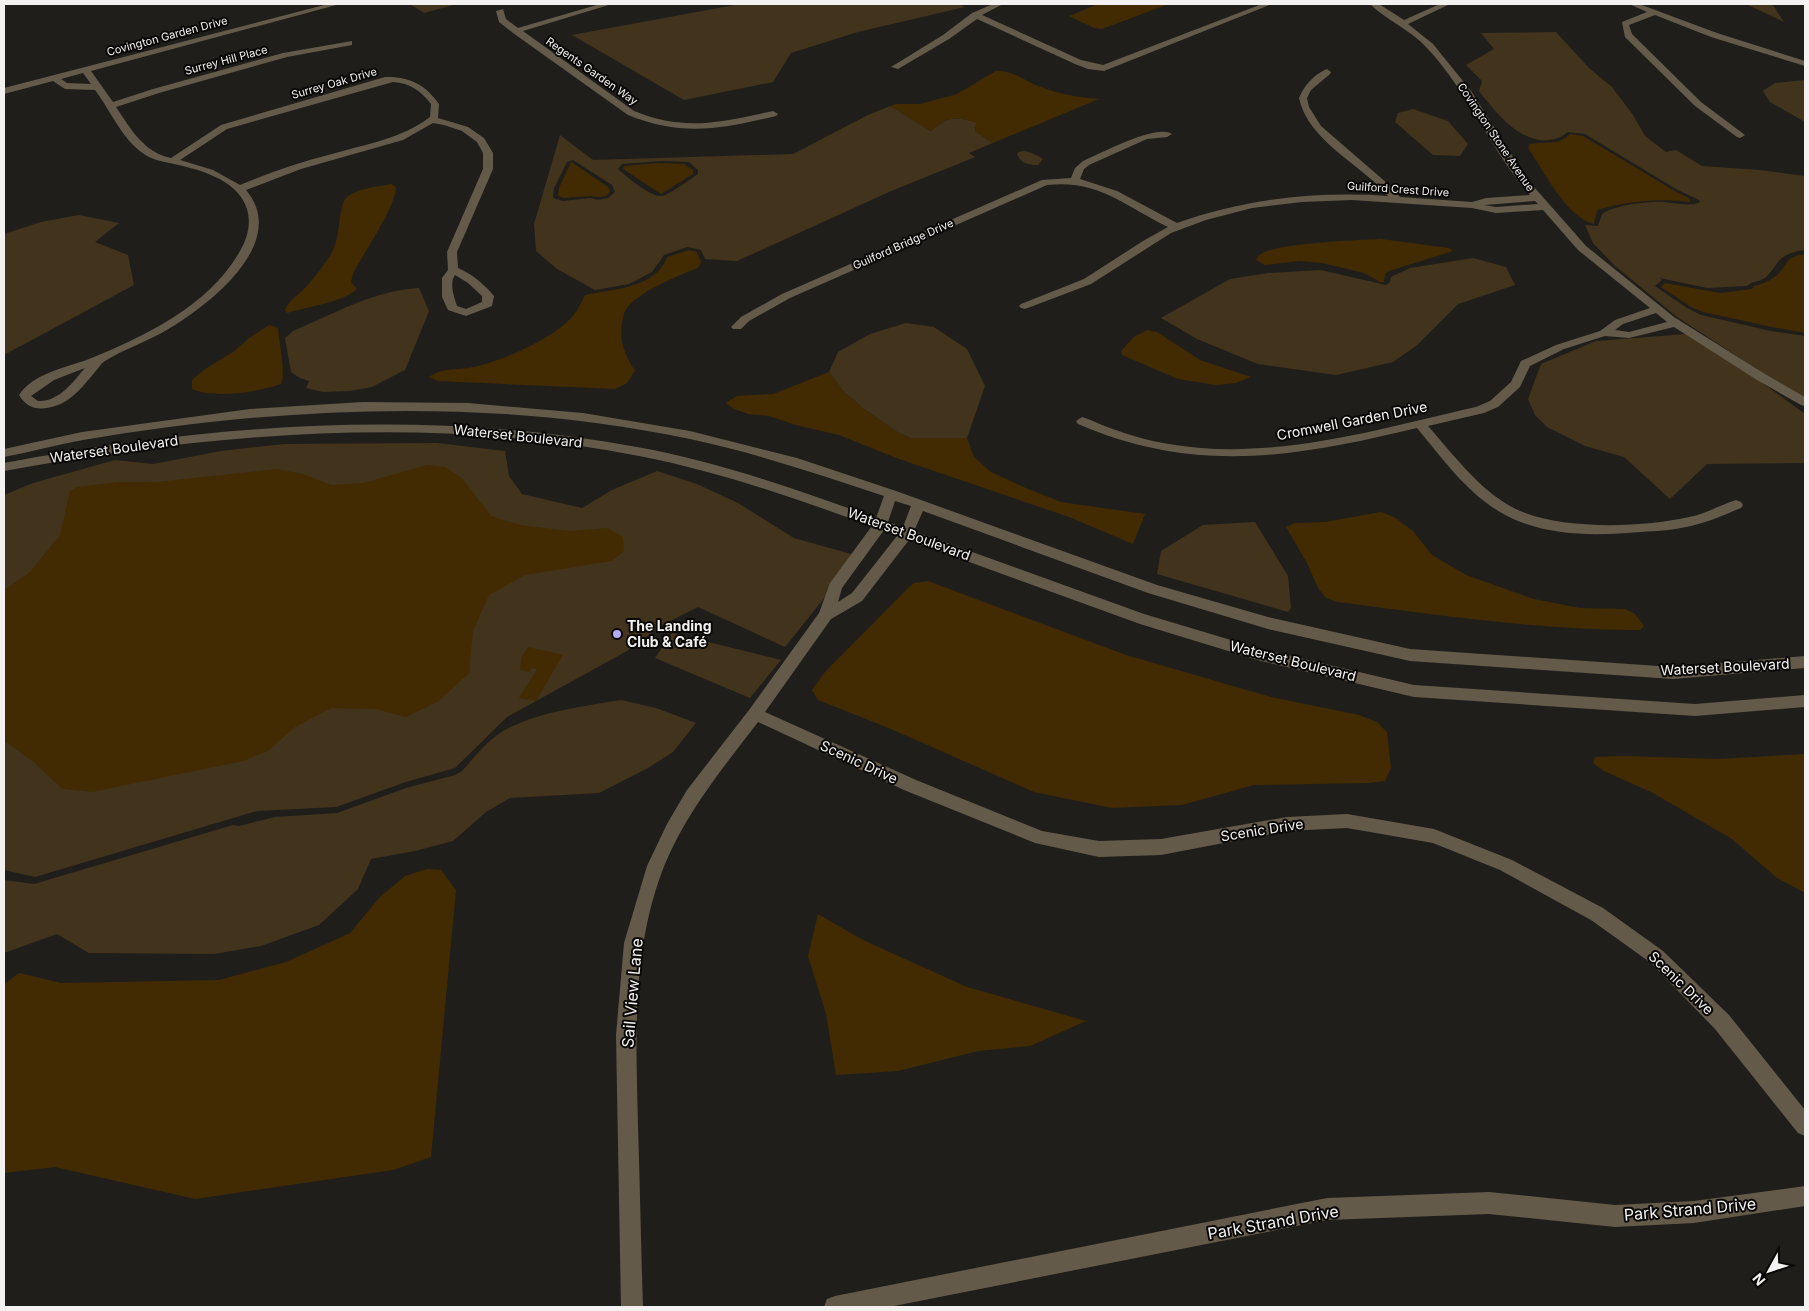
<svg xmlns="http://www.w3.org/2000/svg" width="1809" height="1311" viewBox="0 0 1809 1311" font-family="Inter,sans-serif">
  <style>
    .green { fill: #42331c; fill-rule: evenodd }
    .water { fill: #422b02 }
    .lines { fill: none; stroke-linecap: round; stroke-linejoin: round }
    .minor { fill: #645a4a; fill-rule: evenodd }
    .poi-dot { fill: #b5acf8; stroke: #090807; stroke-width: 2 }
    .labels { text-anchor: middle; stroke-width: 4; stroke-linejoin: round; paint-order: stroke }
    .far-street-label { font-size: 11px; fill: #f4f2f0; stroke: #090807 }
    .street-label { font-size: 14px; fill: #f4f2f0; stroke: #090807 }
    .poi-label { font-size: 14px; font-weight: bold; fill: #f4f2f0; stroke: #090807; text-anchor: start }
    .near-street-label { font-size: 16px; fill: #f4f2f0; stroke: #090807 }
  </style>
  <rect width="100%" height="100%" fill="#201e1b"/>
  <path class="green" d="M 410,4 L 457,4 L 424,13 Z
    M 740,4 L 958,4 L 965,7 L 858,32 L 791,53 L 773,82 L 684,100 L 572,35 Z
    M 1746,4 L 1772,4 L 1784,22 Z
    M 1556,32 L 1589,68 L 1612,87 L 1633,115 L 1645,136 L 1666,152 L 1676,150 L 1702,166 L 1760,170 L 1805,176 L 1805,250 C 1798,251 1789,253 1783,257 C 1774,264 1772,275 1761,280 C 1756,282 1751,282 1747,286 L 1707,288 L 1660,278 L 1662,280 L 1655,286 L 1687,308 L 1701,315 L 1771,331 L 1805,336 L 1805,397 L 1766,375 L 1677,317 L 1614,265 L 1593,243 L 1585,225 L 1598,226 L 1602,214 C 1615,205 1649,201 1665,202 C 1675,203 1690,207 1700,202 L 1699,200 L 1676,189 L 1585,134 L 1568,132 C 1564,134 1562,137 1558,138 C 1525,150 1497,114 1479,91 L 1482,81 L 1466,65 L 1494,49 L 1481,33 Z
    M 1805,80 L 1805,122 L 1770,102 L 1763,91 L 1775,83 Z
    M 890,106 L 931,131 C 949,115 954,117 977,122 L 975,131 L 993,143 L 969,153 L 975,157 L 889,192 L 737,261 L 705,259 L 701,250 L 687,247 L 664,255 L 652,272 L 629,284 L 595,290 L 557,269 L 536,251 L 534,224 L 560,135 L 593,160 L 793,154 L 868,115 ZM 573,160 L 612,185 L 615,192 L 608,198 L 598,200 L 590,198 L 563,201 L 553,198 L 554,188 L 567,162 ZM 661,161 L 689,162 L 698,170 L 698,174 C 691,179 669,195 661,196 C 651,197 625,176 618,169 L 622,164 Z
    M 1413,109 L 1448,121 L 1468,144 L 1460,156 L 1433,155 L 1395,122 L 1398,113 Z
    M 1022,151 C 1029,151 1037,155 1043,159 L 1038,165 C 1027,165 1020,163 1017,153 Z
    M 79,215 L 119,223 L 95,242 L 128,255 L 134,285 L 4,355 L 4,234 L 41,222 Z
    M 1473,258 L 1506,267 L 1515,285 L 1458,304 L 1416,346 L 1393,362 L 1336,375 L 1258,364 L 1197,339 L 1161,318 L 1230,279 L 1268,273 L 1321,270 L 1386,285 L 1390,282 L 1391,277 L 1410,268 Z
    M 419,288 L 429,311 L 405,370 L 372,387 L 350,391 L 323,392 L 306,388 L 309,381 L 300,378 L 291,372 L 285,338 L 293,331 C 333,314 375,290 419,288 Z
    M 906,323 L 934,327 L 967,349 L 985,386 L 967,438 L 910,438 L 897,432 L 864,409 L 843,391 L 829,372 L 838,352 L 870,334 Z
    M 1686,334 L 1757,379 L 1805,414 L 1805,463 L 1707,464 L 1670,499 L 1624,457 L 1585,446 L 1547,427 L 1535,415 L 1528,399 L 1541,364 L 1596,341 Z
    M 437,443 L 505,451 L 509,476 L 522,494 L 582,508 L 612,490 L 657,471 L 697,484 L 738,503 L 794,538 L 858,556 L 785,647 L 698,607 L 664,624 L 627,651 L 507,717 L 455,768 L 406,782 L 336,807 L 257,811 L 35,877 L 4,870 L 4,495 L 33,483 L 115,460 L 153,464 L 221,451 L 284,444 Z
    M 1255,522 L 1288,576 L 1291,608 L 1288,612 L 1157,574 L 1161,551 L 1203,525 Z
    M 672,633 L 781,660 L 750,698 L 655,658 Z
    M 621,700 L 656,708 L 696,723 L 673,752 L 648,768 L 599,793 L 510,798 L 486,812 L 453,841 L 415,851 L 371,859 L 358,889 L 319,925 L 261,946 L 214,954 L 89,953 L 57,934 L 4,953 L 4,880 L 34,884 L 233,825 L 239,826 L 275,817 L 337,813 L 406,788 L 455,775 L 462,771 C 473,759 486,742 500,733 C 531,713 584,706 621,700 Z"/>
  <path class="water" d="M 1098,4 L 1169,4 L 1102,29 L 1094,28 L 1069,16 Z
    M 996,71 C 1014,70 1027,83 1044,88 C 1062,95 1080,97 1099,99 L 993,143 L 975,131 L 976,122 C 954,117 949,115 931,131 L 890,106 L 896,104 L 920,104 L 957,94 Z
    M 1570,134 L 1583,136 L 1673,190 L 1690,199 L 1690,202 C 1658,198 1628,201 1597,210 L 1594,224 C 1566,217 1544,171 1528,148 L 1530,144 C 1543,141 1560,146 1570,134 Z
    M 571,162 L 608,187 L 610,192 L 606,196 L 600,197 L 591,196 L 564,198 L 558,196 L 559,188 Z
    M 659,163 L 684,164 L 693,170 L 693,174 L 661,194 L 623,169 L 624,166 Z
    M 391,184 L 396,187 C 396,206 363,255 353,273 L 351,282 L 357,289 C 344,302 306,307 287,313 L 285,310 C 289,300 298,295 305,288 C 315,277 327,262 333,250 C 340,238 339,204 346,198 C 356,188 378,187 391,184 Z
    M 1381,239 L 1449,248 L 1453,251 L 1389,271 L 1385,274 L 1384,282 L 1380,282 L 1364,273 L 1322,263 L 1299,261 L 1265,265 L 1256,260 C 1256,259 1260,254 1261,254 C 1277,243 1358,240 1381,239 Z
    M 689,250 L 697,252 L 701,262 L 698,268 C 679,275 635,293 625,311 C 623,314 623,319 622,323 C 619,342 625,355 635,371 L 627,383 L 615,389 L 438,381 L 429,377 C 441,368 454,370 469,368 C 500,362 549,341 571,318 C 577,312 581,303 585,295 C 611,289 656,289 667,257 Z
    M 1805,254 L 1805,333 L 1772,327 L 1703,312 L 1691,307 L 1661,287 L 1665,283 L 1720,293 L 1752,289 L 1754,286 C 1763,284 1770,281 1777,275 C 1789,264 1784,257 1805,254 Z
    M 269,325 L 278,328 C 279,344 286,370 281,384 C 258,392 214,399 192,389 L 192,380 L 205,369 L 233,352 L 248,339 Z
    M 1147,330 L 1157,332 L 1200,360 L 1251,377 L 1236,383 L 1216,385 L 1178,379 L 1122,355 L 1121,351 L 1134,337 Z
    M 829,372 L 843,391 L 864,409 L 897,432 L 910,438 L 967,438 L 974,457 L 991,472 L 1026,488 L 1061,502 L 1145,514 L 1133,544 L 1069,517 L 899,459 L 839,435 L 796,425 L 769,416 L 748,414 L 734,409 L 726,403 L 737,396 L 773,394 Z
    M 427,465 L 445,467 L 462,478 L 491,516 L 520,525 L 571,531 L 607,528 L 623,537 L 624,551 L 612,561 L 525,575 L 489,595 L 473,631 L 469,673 L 439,701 L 406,717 L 376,709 L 331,708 L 295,727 L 268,751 L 243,761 L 92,792 L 62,789 L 35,763 L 4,741 L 4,590 L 30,572 L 60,535 L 70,491 L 77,487 L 119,482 L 156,482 L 277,469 L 303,474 L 331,485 L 363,483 Z
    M 1381,512 L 1394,517 L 1413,531 L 1432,555 L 1466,575 L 1534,599 L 1580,608 L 1625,609 L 1635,614 L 1644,626 L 1640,630 C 1538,630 1438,615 1338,602 L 1326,598 L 1318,588 L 1307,563 L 1286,527 L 1295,523 L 1325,522 Z
    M 928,581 L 1126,655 L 1271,697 L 1359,715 L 1377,722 L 1387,732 L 1391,768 L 1385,781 L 1368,783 L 1254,785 L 1182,805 L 1112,808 L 1034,792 L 891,729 L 818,700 L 812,690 L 825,672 L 908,588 L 914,583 Z
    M 528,647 L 563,655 L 536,701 L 519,698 L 537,669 L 532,668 L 529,672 L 520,670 L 522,656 Z
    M 1805,754 L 1805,893 L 1777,878 L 1732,839 L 1653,793 L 1604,771 L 1593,763 L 1595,757 L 1623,756 L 1718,759 Z
    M 427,869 L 441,870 L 456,890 L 431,1157 L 393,1170 L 195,1199 L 55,1167 L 4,1173 L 4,984 L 19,973 L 61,983 L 219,980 L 286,962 L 350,933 L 380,897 L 405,876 Z
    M 818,914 L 863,940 L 967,987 L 1086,1021 L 1030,1046 L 978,1051 L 898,1071 L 836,1075 L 826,1014 L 808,956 Z"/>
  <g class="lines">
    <path class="minor" d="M 328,4 L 340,4 L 91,71 L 113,102 L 153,89 L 283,53 L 352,41 L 352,45 L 287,57 L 159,93 L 116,107 C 131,129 143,152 171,158 L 221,125 L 385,77 C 409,76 426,85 439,104 L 438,118 L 468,127 L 484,138 L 493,153 L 493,169 L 457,252 L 458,268 C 472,274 484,284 494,296 L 492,306 L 466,316 L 448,310 L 442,297 L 442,278 L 448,270 L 447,252 L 483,169 L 483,153 L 477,142 L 462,131 L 444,125 L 433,123 L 403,140 L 301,169 L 246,190 C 290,242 210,304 170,328 C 149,341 124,349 105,361 C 101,363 98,369 95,372 C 84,385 72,401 55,406 C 40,411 27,409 19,395 C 34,373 65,368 89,359 C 144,337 210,305 240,251 C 250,234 253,214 241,197 C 227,177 197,169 174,164 C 166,162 157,161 149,157 C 124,144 111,111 95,90 L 65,89 L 53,81 L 4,94 L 4,88 ZM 83,73 L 91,84 L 67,83 L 61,79 ZM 393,82 C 410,83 421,91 431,104 L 430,117 C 401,139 366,144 332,154 C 301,162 270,172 240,185 L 213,170 L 180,160 L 227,129 ZM 455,275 L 468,283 L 482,296 L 482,302 L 466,309 L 457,306 C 454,297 449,283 455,275 ZM 85,368 C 73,382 59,402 38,401 L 31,396 L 54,380 Z
      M 600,4 L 612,4 L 523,31 L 634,111 C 685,132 721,122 773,111 L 778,114 L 776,116 C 721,129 682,137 628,115 L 513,33 L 499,22 L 496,11 L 503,9 L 506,19 L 518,28 Z
      M 993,4 L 1003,4 L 982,15 L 1081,60 L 1103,65 L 1262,4 L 1272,4 L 1104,71 L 1088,69 L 1075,64 L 977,19 L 949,39 L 898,69 L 891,67 L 943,35 L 972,13 Z
      M 1370,4 L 1379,4 L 1404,20 L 1440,4 L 1450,4 L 1408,24 L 1433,44 L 1471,91 L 1527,179 L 1586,246 L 1674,317 L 1765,374 L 1805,397 L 1805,406 L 1801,405 L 1757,380 L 1674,327 L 1629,338 L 1605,336 L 1564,349 L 1530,366 L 1520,387 L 1498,407 L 1484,413 L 1428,426 C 1453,454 1477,487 1510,506 C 1553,531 1641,528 1689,517 C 1706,514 1720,505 1736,500 L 1741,502 L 1743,505 L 1741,508 C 1724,515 1708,522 1691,526 C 1674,530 1658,531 1641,532 C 1594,536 1542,537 1500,512 C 1466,492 1442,458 1417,428 C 1296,457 1196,475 1078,424 L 1076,421 L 1082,417 C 1092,420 1101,425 1110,428 C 1129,435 1149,441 1169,444 C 1272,462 1378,429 1476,407 L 1490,401 L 1511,382 L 1521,361 L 1556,345 L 1600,331 L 1615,320 L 1650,308 L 1578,250 L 1543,210 L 1496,213 L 1472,208 L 1352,200 L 1302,202 L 1252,208 L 1206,220 L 1171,233 L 1091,284 L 1025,309 L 1021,308 L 1019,306 L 1021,304 L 1084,279 L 1143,241 L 1168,227 C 1125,206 1098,179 1047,185 L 790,298 L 749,321 L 741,329 L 733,329 L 731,327 L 741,317 L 782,294 L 1042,180 L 1071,178 L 1075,168 L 1083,161 C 1099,154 1157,123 1172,134 L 1167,137 L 1147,139 L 1089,165 L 1084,169 L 1080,179 L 1117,191 L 1177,223 C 1245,199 1316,191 1388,196 C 1361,164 1308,141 1299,98 C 1304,86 1314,74 1327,69 L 1331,72 L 1330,74 L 1311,90 L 1307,98 L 1309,107 L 1321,126 L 1388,184 L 1400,197 L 1472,202 L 1486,198 L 1530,195 C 1491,151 1469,93 1427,48 C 1411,30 1386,20 1370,4 ZM 1535,201 L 1538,204 L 1496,207 L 1484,205 ZM 1656,313 L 1667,322 L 1629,332 L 1615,330 L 1623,324 Z
      M 1629,4 L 1639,4 L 1717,33 L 1805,61 L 1805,66 L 1711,37 L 1655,15 L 1629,25 L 1632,34 L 1701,102 L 1745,135 L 1740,138 L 1737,137 L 1695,106 L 1625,37 L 1622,22 L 1647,12 Z
      M 363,402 L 468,403 L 583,413 L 690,431 L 797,458 L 896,491 L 1157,585 L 1268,617 L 1410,649 L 1673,667 L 1805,656 L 1805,668 L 1673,679 L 1410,661 L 1268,629 L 1148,593 L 923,511 L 914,531 L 1144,614 L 1261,649 L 1414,685 L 1695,704 L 1805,695 L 1805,707 L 1695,716 L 1414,697 L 1261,661 L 1140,624 L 909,540 L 862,601 L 831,619 L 765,712 L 916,780 L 1042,831 L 1099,841 L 1161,839 L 1287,817 L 1347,814 L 1434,829 L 1512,860 L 1603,908 L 1663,951 L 1729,1015 L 1805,1110 L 1805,1136 L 1798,1133 L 1715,1029 L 1651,963 L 1591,920 L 1500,870 L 1433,843 L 1347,828 L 1287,831 L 1161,855 L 1099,857 L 1035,843 L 904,790 L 758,722 C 723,768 687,811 665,864 C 631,948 636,1038 638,1126 C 640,1186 641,1247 643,1307 L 621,1307 L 616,1035 L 624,943 L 647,866 L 667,824 L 687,790 L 749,710 L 819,613 L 830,583 L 872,526 C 794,498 721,472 639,456 C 428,414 214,433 4,471 L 4,463 C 213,424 426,408 637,447 C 720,462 798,490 876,518 L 884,496 C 820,475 756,453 690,439 C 490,397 283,406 83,440 C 56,445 30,452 4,457 L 4,449 L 82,432 L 250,409 ZM 895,501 L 911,506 L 903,527 L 888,522 ZM 884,530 L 897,536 L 852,593 L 838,602 L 842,588 Z
      M 1805,1186 L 1805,1206 L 1694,1223 L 1615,1227 L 1489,1214 L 1327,1220 L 889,1307 L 824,1307 L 827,1299 L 835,1296 L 1327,1198 L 1489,1192 L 1615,1205 L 1694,1201 Z"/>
  </g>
  <circle class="poi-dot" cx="617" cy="634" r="5"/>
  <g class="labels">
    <g class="far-street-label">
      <text transform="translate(167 36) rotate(-15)" y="4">Covington Garden Drive</text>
      <text transform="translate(226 60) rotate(-15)" y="4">Surrey Hill Place</text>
      <text transform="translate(592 71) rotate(35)" y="4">Regents Garden Way</text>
      <text transform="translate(334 83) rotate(-16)" y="4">Surrey Oak Drive</text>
      <text transform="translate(1496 137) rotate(56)" y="4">Covington Stone Avenue</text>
      <text transform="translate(1398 189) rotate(4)" y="4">Guilford Crest Drive</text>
      <text transform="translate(903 244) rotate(-24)" y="4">Guilford Bridge Drive</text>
    </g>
    <g class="street-label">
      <text transform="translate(1352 421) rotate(-11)" y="5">Cromwell Garden Drive</text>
      <text transform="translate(518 436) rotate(6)" y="5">Waterset Boulevard</text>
      <text transform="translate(114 449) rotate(-8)" y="5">Waterset Boulevard</text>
      <text transform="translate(909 534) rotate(20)" y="5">Waterset Boulevard</text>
      <text transform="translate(1293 661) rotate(14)" y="5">Waterset Boulevard</text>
      <text transform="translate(1725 667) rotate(-3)" y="5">Waterset Boulevard</text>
      <text transform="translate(859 762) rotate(25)" y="5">Scenic Drive</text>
      <text transform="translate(1262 830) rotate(-9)" y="5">Scenic Drive</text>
      <text transform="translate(1681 983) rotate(44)" y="5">Scenic Drive</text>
    </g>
    <g class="poi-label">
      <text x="627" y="631">The Landing<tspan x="627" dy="16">Club &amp; Café</tspan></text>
    </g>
    <g class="near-street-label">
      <text transform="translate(632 993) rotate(-85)" y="6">Sail View Lane</text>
      <text transform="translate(1690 1209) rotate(-5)" y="6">Park Strand Drive</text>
      <text transform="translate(1273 1222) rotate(-10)" y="6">Park Strand Drive</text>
    </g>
  </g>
  <rect width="1809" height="1311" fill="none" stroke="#f4f2f0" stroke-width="10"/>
  <g transform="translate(1769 1271) rotate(230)" stroke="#090807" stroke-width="4" paint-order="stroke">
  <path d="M0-4L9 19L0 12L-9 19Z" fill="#f4f2f0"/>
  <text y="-8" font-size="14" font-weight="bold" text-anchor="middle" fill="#f4f2f0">N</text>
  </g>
</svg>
